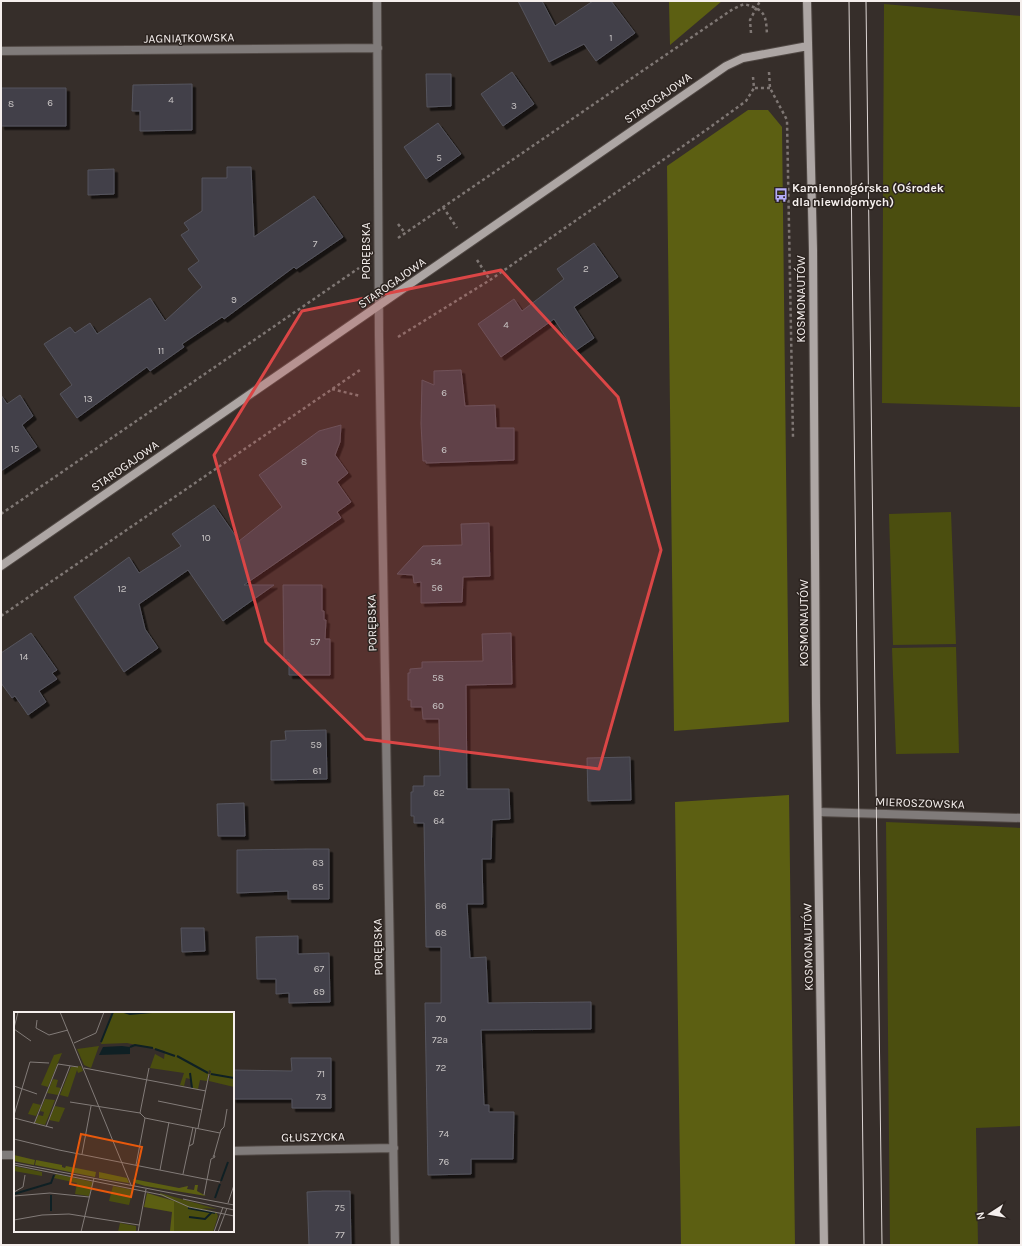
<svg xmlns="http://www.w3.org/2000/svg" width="1022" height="1246" viewBox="0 0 1022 1246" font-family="Karla,sans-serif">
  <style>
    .green { fill: #4b4e0f }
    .forest { fill: #5c5f12 }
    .building { fill: #42414a; stroke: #55545d; filter: url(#shadow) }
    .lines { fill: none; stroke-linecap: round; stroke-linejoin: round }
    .street-casing { stroke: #514945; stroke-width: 10 }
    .secondary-casing { stroke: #514945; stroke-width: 10 }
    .path { stroke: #7f7774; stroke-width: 2.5; stroke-dasharray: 3 3; stroke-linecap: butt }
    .street { stroke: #807b7a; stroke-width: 8 }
    .secondary { stroke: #ada6a4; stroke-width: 8 }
    .tram { stroke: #dcd5d3; stroke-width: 1 }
    .marked { fill: #db4646; fill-opacity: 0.2; stroke: #db4646; stroke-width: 3; stroke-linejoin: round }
    .labels { text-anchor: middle; stroke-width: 3; stroke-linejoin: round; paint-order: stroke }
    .number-label { font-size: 10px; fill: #c8c4c4 }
    .street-label { font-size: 12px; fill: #f5efed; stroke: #2c2420 }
    .poi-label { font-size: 12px; font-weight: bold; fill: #f5efed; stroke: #2c2420; text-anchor: start }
    .inset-river { fill: none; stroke: #0f2024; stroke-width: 2 }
    .inset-road { fill: none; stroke: #827b78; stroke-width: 1 }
    .view { fill: #e8590c; fill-opacity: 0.15; stroke: #e8590c; stroke-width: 2 }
    .inset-edge { fill: none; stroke: #f5efed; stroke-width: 2 }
  </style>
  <defs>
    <filter id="shadow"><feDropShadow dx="3.5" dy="3.5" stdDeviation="0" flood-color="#0009"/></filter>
  </defs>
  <rect width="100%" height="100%" fill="#362e2a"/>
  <path class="green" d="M 884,4 L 1021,16 L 1021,407 L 882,403 Z
    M 951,512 L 956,644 L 893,645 L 889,514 Z
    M 956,647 L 959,753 L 896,754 L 892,648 Z
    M 886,822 L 1021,828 L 1021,1126 L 976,1128 L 978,1245 L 890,1245 Z"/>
  <path class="forest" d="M 669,1 L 722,1 L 670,45 Z
    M 748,110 L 768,110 L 782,127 L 789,722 L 674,731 L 667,166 Z
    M 789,795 L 795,1245 L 681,1245 L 675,802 Z"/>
  <path class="building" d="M 518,1 L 542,1 L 555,26 L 593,1 L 611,1 L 635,33 L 596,61 L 584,44 L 549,62 Z
    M 512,72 L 534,104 L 503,126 L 481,94 Z
    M 426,74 L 451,74 L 451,106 L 427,107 Z
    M 192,84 L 192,130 L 140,131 L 140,111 L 132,111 L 133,85 Z
    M 1,88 L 66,88 L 66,126 L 1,126 Z
    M 438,123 L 461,154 L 426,179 L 404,147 Z
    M 227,167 L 251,167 L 254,237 L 314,196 L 343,237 L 296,269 L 294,267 L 224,319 L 222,317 L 182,344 L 184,347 L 150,371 L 147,367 L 77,418 L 60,394 L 72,385 L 44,344 L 70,327 L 75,333 L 90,323 L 97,334 L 150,298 L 165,321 L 202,287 L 188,269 L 199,261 L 181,235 L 189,230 L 184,223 L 202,211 L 202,178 L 227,178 Z
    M 114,169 L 114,194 L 88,195 L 88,170 Z
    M 594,243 L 618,277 L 574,307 L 594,338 L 575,351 L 554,319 L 501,357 L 478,324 L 514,299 L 522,311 L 564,279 L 557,269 Z
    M 461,370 L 465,406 L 495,405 L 496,428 L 514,428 L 514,460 L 426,463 L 426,461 L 423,461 L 421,424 L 422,380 L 434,385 L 434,371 Z
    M 1,395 L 7,404 L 20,395 L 33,416 L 22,425 L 37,447 L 1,471 Z
    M 341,425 L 340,442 L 335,455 L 348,473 L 337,482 L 351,502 L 337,512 L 341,518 L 244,585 L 274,585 L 223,621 L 188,570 L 139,604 L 145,629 L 158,648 L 124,672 L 74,597 L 129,557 L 139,573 L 181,546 L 172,534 L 214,505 L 239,541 L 282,507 L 259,475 L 319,431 Z
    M 489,523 L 490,576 L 463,577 L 462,602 L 421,603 L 421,582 L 414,583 L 413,575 L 397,574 L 423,546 L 462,545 L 461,524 Z
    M 283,585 L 322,585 L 322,611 L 324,611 L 324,620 L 326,620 L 325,639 L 330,639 L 330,675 L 289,675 L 289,660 L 284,660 Z
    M 31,633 L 57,670 L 52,673 L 57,679 L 39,691 L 46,702 L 28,715 L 15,696 L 12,698 L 1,683 L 1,653 Z
    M 511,633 L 512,684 L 466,685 L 467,789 L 509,789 L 510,819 L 492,820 L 491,859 L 482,859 L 483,904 L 467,904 L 470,958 L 486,957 L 488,1003 L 591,1002 L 591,1029 L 481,1030 L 484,1105 L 489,1105 L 489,1112 L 514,1112 L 513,1159 L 471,1159 L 471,1174 L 428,1175 L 425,1003 L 441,1003 L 441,947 L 426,947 L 424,823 L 414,823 L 414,816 L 411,816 L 411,792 L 413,792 L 413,786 L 424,786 L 424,776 L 440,776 L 439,719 L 423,719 L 422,707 L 411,707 L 411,700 L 408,700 L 408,673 L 410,673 L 410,669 L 422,668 L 422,662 L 483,661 L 482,634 Z
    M 326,730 L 327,779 L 271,780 L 271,741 L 286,740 L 285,731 Z
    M 630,757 L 631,800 L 588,801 L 587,758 Z
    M 244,803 L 245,836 L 218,836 L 217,804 Z
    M 308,849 L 329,849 L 329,899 L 288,899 L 288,891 L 237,893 L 237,850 Z
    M 181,928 L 204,928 L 205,951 L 182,952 Z
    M 298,936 L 298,954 L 329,953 L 330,1002 L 289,1003 L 289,993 L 276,994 L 276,979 L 257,979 L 256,937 Z
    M 291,1058 L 331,1058 L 331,1108 L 292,1108 L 292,1099 L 233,1099 L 233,1070 L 292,1071 Z
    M 323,1191 L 350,1191 L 351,1245 L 309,1245 L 307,1192 Z"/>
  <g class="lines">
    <defs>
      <path id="street" d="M 377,1 L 379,336 L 395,1245
        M 1,51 L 378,48
        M 819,812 L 1021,818
        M 233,1151 L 394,1148
        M 1,1155 L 15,1155"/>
      <path id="secondary" d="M 807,1 L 813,250 L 816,704 L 824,1245
        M 1,566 L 726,66 L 743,58 L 808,46"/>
    </defs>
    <use href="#street" class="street-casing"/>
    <use href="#secondary" class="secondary-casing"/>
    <path class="path" d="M 751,33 L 750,20 L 760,1
      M 769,72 L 770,88 L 787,120 L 793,437
      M 753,77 L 754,88 L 770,88
      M 443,207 L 457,228
      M 398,224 L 405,233
      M 398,238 L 733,9 L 744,4 C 765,10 766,14 767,35
      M 477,260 L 490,280
      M 398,337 L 490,280 L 709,128 L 746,101 L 754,88
      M 332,389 L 360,396
      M 1,514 L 359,268
      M 1,616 L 360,370"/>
    <use href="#street" class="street"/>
    <use href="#secondary" class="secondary"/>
    <path class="tram" d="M 849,1 L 864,1245
      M 866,1 L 882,1245"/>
  </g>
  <path class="marked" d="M 501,270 L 618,397 L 661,550 L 599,769 L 365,739 L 266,642 L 214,455 L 302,311 Z"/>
  <defs>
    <symbol id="bus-bare" viewBox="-9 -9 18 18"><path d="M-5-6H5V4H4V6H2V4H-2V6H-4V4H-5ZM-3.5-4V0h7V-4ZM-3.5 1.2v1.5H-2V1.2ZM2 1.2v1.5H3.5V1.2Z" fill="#b4acf9" stroke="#2c2420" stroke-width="2.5" paint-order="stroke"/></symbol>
  </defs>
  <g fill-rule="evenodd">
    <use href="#bus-bare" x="771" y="185" width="20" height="20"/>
  </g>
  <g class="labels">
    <g class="number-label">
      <text x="611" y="41">1</text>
      <text x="171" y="103">4</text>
      <text x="50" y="106">6</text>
      <text x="11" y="107">8</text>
      <text x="514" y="109">3</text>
      <text x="439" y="161">5</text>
      <text x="315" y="247">7</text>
      <text x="586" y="272">2</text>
      <text x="234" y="303">9</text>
      <text x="506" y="328">4</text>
      <text x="161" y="354">11</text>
      <text x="444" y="396">6</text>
      <text x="88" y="402">13</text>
      <text x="15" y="452">15</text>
      <text x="444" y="453">6</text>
      <text x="304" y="465">8</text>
      <text x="206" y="541">10</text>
      <text x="436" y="565">54</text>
      <text x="437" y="591">56</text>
      <text x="122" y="592">12</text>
      <text x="315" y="645">57</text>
      <text x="24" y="660">14</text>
      <text x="438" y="681">58</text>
      <text x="438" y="709">60</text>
      <text x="316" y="748">59</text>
      <text x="317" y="774">61</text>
      <text x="439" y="796">62</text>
      <text x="439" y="824">64</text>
      <text x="318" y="866">63</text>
      <text x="318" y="890">65</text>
      <text x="441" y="909">66</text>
      <text x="441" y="936">68</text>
      <text x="319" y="972">67</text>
      <text x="319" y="995">69</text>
      <text x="441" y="1022">70</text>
      <text x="440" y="1043">72a</text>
      <text x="441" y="1071">72</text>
      <text x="321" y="1077">71</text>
      <text x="321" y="1100">73</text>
      <text x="444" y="1137">74</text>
      <text x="444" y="1165">76</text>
      <text x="340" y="1211">75</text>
      <text x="340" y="1238">77</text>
    </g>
    <g class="street-label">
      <text transform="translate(189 38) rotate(-1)" y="4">JAGNIĄTKOWSKA</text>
      <text transform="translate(658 98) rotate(-35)" y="4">STAROGAJOWA</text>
      <text transform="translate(366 251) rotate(-90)" y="4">PORĘBSKA</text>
      <text transform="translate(392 283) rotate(-35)" y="4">STAROGAJOWA</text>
      <text transform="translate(801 299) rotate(-90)" y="4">KOSMONAUTÓW</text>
      <text transform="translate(125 466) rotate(-35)" y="4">STAROGAJOWA</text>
      <text transform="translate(372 623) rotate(-91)" y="4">PORĘBSKA</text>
      <text transform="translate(804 623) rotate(-90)" y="4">KOSMONAUTÓW</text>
      <text transform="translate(920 803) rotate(2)" y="4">MIEROSZOWSKA</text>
      <text transform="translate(378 947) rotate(-91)" y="4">PORĘBSKA</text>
      <text transform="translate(808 947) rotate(-91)" y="4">KOSMONAUTÓW</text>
      <text transform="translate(313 1137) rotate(-1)" y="4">GŁUSZYCKA</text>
    </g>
    <g class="poi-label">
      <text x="792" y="192">Kamiennogórska (Ośrodek<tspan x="792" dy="14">dla niewidomych)</tspan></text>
    </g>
  </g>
  <g transform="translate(14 1012)">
    <rect width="220" height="220" fill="#362e2a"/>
    <path d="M 98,0 L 220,0 L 220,75 L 195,69 L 197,59 L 195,58 L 193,69 L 186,68 L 184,77 L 178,76 L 176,67 L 172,66 L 170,74 L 166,73 L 170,61 L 136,56 L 141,42 L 150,47 L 151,39 L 113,31 L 87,32 ZM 85,34 L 77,56 L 70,53 L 63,37 ZM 48,41 L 34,75 L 27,73 L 40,43 ZM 67,54 L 69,59 L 64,61 L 63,58 L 54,85 L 46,83 L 57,55 ZM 39,67 L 44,68 L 42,75 L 47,76 L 44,83 L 33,81 ZM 31,87 L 41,88 L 31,113 L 21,111 L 24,103 L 29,104 L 30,100 L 26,99 ZM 19,91 L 27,93 L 22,104 L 14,102 ZM 41,94 L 51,96 L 45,110 L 35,108 ZM 0,154 L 28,160 L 28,164 L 0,159 ZM 42,162 L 79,170 L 75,184 L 61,182 L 63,171 L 40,166 ZM 99,174 L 119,178 L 115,193 L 95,189 ZM 146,181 L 203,197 L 188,196 L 202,200 L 204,204 L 199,220 L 160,220 L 160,189 L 146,183 ZM 106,211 L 122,214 L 122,220 L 104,220 Z" fill="#4b4e0f"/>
    <path d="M 0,143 L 21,148 L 20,153 L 0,149 ZM 22,148 L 48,153 L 48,155 L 51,156 L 52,154 L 82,160 L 81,165 L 21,153 ZM 85,160 L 113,166 L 115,171 L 85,166 ZM 119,167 L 165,176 L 174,174 L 173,177 L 180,178 L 181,173 L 184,173 L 183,179 L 192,184 L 131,174 L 121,171 ZM 133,181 L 160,189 L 160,220 L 156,219 L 158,200 L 130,195 Z" fill="#5c5f12"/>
    <path d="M 108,34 L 116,35 L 116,42 L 85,43 L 89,35 Z" fill="#0f2024"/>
    <path class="inset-river" d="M 110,0 L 116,2 L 138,0M 87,30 L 99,0M 116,35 L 121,33 L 139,36M 141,37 L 161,44M 163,44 L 194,61M 176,61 L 178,76M 197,62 L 220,66M 207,169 L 214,150M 0,182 L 37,171 L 40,163M 201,186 L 206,172M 174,196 L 201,201M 37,199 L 37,183M 175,205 L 191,207 L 197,201"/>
    <path class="inset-road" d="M 46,0 L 117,173M 23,8 L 22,16 L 35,23 L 54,18M 0,16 L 4,0M 0,17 L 17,29M 60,31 L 82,21 L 90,0M 70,56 L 192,79M 0,74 L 23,82M 144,89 L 188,98M 56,90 L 126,101 L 131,106 L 206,121M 126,101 L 135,56M 0,103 L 16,50 L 35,51M 0,106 L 39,116M 20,112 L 44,52 L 64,55M 32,115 L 56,54M 179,115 L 175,134 L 179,132 L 182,116M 184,116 L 195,62M 0,127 L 45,138 L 206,170M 68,142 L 77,94M 200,143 L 207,118 L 210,115 L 213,97M 0,151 L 220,193M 0,153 L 148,183 L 175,195 L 220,204M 122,153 L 131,106M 146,158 L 155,110M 169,162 L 175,134M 0,180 L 9,175 L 11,163M 190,183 L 197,147 L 201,145 L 200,143 L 199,145M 0,184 L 36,181 L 75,185M 169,187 L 220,198M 214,191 L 220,173M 0,208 L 28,203 L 55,202 L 125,213M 67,220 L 80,166M 124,220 L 132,177M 200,220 L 209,195M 204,220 L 213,196"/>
    <path class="view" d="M 67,122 L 128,135 L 117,185 L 56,172 Z"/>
    <rect width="220" height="220" class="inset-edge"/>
  </g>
  <rect width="1022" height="1246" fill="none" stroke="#f5efed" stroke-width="4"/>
  <g transform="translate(990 1214) rotate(258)" stroke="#2c2420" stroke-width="3" paint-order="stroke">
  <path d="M0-3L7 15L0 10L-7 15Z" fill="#f5efed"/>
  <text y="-6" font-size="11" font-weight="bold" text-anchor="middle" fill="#f5efed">N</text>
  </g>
</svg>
